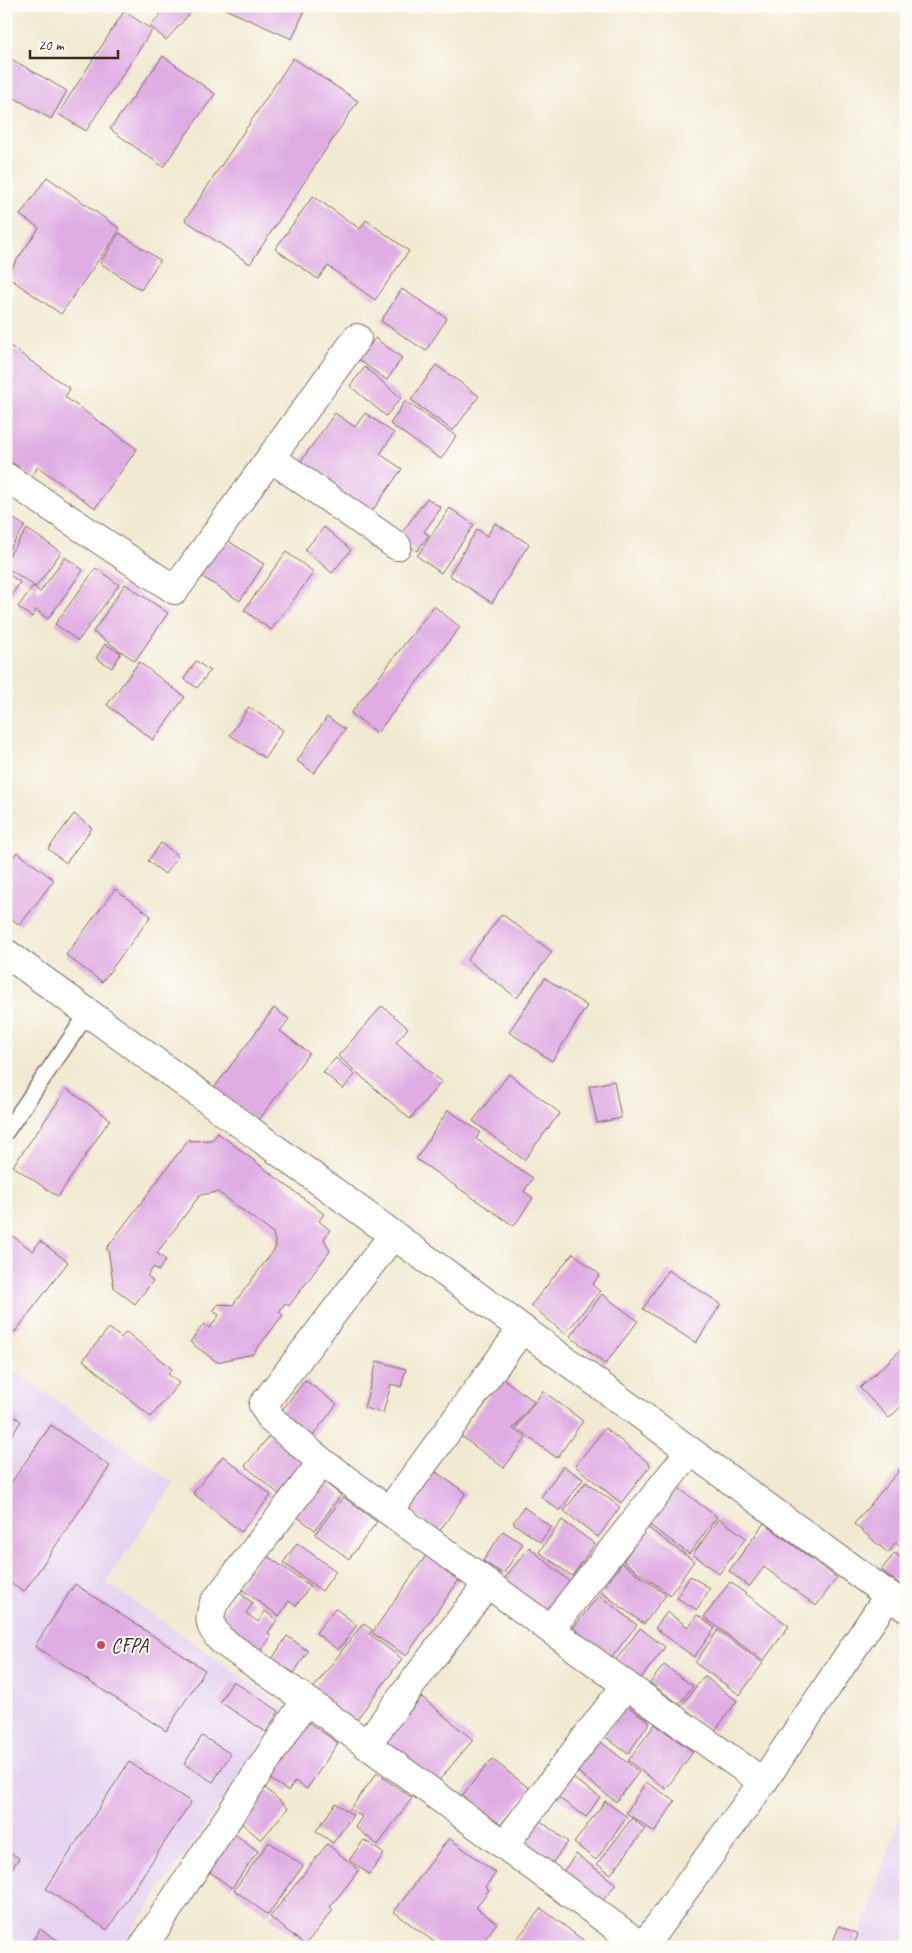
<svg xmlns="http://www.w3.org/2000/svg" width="912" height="1953" viewBox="0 0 912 1953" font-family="Caveat,sans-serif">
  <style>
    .built { fill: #e5d3f1 }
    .building { fill: #dfade3 }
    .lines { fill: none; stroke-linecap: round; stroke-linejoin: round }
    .service-casing { stroke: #7b6d5d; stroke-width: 18 }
    .minor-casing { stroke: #7b6d5d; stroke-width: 30 }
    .secondary-casing { stroke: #7b6d5d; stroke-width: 30 }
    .service { stroke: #fff; stroke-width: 15 }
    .minor { stroke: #fff; stroke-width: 28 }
    .secondary { stroke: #fff; stroke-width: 28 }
    .poi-dot { fill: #d1495b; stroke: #fdfcf7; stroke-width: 2 }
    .labels { text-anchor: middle; stroke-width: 4; stroke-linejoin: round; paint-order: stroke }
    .poi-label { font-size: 20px; fill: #3b2a1e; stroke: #fdfcf7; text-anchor: start }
  </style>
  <rect width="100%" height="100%" fill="#fdfcf7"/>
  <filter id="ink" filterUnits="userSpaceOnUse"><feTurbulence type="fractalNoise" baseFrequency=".02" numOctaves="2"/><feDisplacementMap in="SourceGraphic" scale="10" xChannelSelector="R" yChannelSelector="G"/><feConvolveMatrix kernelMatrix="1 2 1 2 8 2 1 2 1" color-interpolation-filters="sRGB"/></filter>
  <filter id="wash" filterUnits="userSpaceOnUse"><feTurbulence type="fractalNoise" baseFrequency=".0096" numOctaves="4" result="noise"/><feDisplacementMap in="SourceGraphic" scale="20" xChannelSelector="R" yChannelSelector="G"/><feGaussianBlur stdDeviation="1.12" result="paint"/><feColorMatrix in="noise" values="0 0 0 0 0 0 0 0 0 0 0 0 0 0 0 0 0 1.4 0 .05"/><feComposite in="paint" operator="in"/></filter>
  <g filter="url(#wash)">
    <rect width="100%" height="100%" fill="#f1ead1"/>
    <path class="built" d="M 6,1365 L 174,1483 L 106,1582 L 286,1708 L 121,1947 L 6,1947 Z
      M 906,1801 L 906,1947 L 857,1947 L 887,1853 Z"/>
    <g id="blocks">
      <path class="building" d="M 168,6 L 188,6 L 193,10 L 166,40 L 150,26 Z
        M 218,6 L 290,6 L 304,12 L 292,39 Z
        M 124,11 L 152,30 L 86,131 L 58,114 Z
        M 6,56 L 67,91 L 51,119 L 6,93 Z
        M 163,56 L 215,94 L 163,167 L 110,129 Z
        M 293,58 L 358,101 L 250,264 L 185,220 Z
        M 47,177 L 120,229 L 61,314 L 6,276 L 39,228 L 20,215 Z
        M 313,196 L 360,229 L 366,220 L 409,251 L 375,300 L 328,266 L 318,279 L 275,249 Z
        M 119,233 L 160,260 L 141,290 L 100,263 Z
        M 402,289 L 447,318 L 426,351 L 381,321 Z
        M 375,338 L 402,358 L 387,380 L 359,360 Z
        M 6,343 L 70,389 L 65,397 L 137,449 L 95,508 L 38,467 L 32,477 L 6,458 Z
        M 436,365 L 479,396 L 453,431 L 411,400 Z
        M 365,367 L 401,398 L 386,416 L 350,386 Z
        M 405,401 L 456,436 L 441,459 L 390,424 Z
        M 335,413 L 355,427 L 365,413 L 394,433 L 380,454 L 402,469 L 370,514 L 299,464 Z
        M 427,498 L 441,508 L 424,532 L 429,535 L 417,551 L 398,538 Z
        M 450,508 L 474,525 L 441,573 L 417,556 Z
        M 11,517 L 25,526 L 6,554 L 6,523 Z
        M 495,523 L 529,544 L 492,603 L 449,575 L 477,529 L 487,536 Z
        M 324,527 L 351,550 L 332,573 L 305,550 Z
        M 27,529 L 61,552 L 36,587 L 6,567 L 6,560 Z
        M 222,537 L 264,564 L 240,601 L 198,574 Z
        M 286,552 L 314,572 L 271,630 L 244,610 Z
        M 65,557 L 83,570 L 48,619 L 36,610 L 32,617 L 18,607 L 33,586 L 40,592 Z
        M 96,568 L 119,585 L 78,641 L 55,624 Z
        M 6,573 L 20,582 L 6,605 Z
        M 125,584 L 168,613 L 135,661 L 93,632 Z
        M 434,606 L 460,627 L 377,733 L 351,713 Z
        M 105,644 L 121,653 L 112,668 L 96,658 Z
        M 196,661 L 210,671 L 197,688 L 184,679 Z
        M 139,662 L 185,697 L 153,740 L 107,705 Z
        M 249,707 L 283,730 L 265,758 L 230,735 Z
        M 327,717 L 345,729 L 314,773 L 297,761 Z
        M 74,814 L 92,828 L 66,863 L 48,849 Z
        M 6,831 L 13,835 L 6,845 Z
        M 161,843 L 178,856 L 165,874 L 148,861 Z
        M 17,852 L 54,880 L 20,925 L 6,915 L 6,866 Z
        M 115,889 L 151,916 L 102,982 L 66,955 Z
        M 502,914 L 552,952 L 517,998 L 467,960 Z
        M 545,978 L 587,1006 L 552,1061 L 509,1032 Z
        M 382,1006 L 408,1028 L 396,1042 L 441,1082 L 410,1119 L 338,1056 Z
        M 274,1008 L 289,1019 L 280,1031 L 309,1053 L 258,1121 L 214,1088 Z
        M 336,1058 L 355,1075 L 343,1089 L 323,1072 Z
        M 509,1074 L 560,1113 L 524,1160 L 473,1121 Z
        M 614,1081 L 621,1118 L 597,1123 L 589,1086 Z
        M 67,1089 L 110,1119 L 58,1197 L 13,1166 Z
        M 448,1110 L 480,1132 L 476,1139 L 533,1178 L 524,1191 L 533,1198 L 514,1226 L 416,1159 Z
        M 218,1133 L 324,1214 L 319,1221 L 330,1230 L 324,1239 L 330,1251 L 289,1306 L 285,1303 L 279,1312 L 283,1315 L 253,1354 L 217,1362 L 190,1342 L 204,1324 L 210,1328 L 219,1315 L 213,1311 L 219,1304 L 233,1305 L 276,1247 L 273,1233 L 218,1192 L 200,1195 L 157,1253 L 166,1260 L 158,1271 L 154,1267 L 147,1276 L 153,1281 L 135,1304 L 114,1288 L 108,1250 L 106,1249 L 189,1139 L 190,1141 L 212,1140 Z
        M 6,1231 L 33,1251 L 40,1241 L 68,1262 L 15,1332 L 6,1325 Z
        M 573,1253 L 600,1275 L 592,1285 L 600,1291 L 565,1334 L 531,1305 Z
        M 668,1270 L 721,1304 L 696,1343 L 643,1309 Z
        M 602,1294 L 638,1321 L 605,1364 L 570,1336 Z
        M 109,1328 L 121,1338 L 126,1332 L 172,1369 L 168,1374 L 179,1383 L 151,1417 L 83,1360 Z
        M 906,1345 L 906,1402 L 889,1418 L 860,1388 Z
        M 377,1361 L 406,1369 L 401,1387 L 391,1384 L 383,1413 L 364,1408 Z
        M 502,1378 L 534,1401 L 513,1429 L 526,1438 L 504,1468 L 461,1436 Z
        M 305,1380 L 337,1404 L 311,1438 L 280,1413 Z
        M 543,1391 L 583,1421 L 557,1458 L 516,1428 Z
        M 6,1411 L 21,1421 L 6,1444 Z
        M 51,1425 L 110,1466 L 24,1592 L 6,1580 L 6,1490 Z
        M 605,1428 L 651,1465 L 621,1503 L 575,1466 Z
        M 271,1434 L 306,1462 L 279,1494 L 245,1466 Z
        M 223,1456 L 271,1495 L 241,1532 L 193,1493 Z
        M 563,1466 L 583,1479 L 560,1511 L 541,1497 Z
        M 902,1467 L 906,1470 L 906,1552 L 896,1543 L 888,1553 L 854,1524 Z
        M 433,1470 L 466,1493 L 439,1532 L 406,1509 Z
        M 319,1478 L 341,1495 L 315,1530 L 292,1513 Z
        M 586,1482 L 620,1507 L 598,1537 L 564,1511 Z
        M 676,1486 L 717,1517 L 689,1554 L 648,1524 Z
        M 343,1497 L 377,1522 L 349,1559 L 315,1534 Z
        M 524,1507 L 551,1527 L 540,1542 L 513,1523 Z
        M 719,1518 L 746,1538 L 719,1574 L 693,1554 Z
        M 562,1520 L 595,1544 L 572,1576 L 539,1552 Z
        M 764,1523 L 837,1578 L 816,1606 L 764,1567 L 749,1587 L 729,1571 Z
        M 647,1527 L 694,1561 L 670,1595 L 623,1561 Z
        M 503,1531 L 523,1544 L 503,1574 L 483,1561 Z
        M 297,1543 L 336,1571 L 322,1591 L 283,1563 Z
        M 529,1547 L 570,1582 L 545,1613 L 504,1579 Z
        M 262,1552 L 310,1586 L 296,1606 L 289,1601 L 279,1616 L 238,1587 Z
        M 895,1553 L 906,1562 L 906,1589 L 881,1570 Z
        M 427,1554 L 461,1577 L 406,1656 L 372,1633 Z
        M 622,1563 L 666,1595 L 644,1624 L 601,1592 Z
        M 690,1576 L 710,1588 L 697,1610 L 677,1598 Z
        M 730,1582 L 789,1626 L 763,1661 L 704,1617 Z
        M 75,1584 L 205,1670 L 166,1731 L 35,1646 Z
        M 237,1591 L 253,1603 L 246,1613 L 258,1622 L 265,1611 L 277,1620 L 268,1633 L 271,1636 L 259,1654 L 215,1623 Z
        M 599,1595 L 637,1625 L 611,1658 L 573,1628 Z
        M 335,1608 L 357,1625 L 338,1650 L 316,1633 Z
        M 667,1612 L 688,1627 L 697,1615 L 715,1628 L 694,1657 L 655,1628 Z
        M 363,1623 L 372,1630 L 369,1634 L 402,1659 L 351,1727 L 309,1694 Z
        M 640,1628 L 665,1647 L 639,1681 L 615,1661 Z
        M 718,1630 L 763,1663 L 740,1695 L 695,1663 Z
        M 287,1636 L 308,1651 L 294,1673 L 272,1659 Z
        M 664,1665 L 693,1686 L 679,1704 L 650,1683 Z
        M 704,1676 L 737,1701 L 714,1732 L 680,1707 Z
        M 233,1681 L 279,1711 L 266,1732 L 220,1702 Z
        M 422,1697 L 473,1740 L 434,1786 L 383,1742 Z
        M 626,1705 L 650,1722 L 628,1754 L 604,1736 Z
        M 305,1720 L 338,1743 L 307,1789 L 295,1781 L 288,1791 L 266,1776 Z
        M 655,1724 L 693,1752 L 666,1789 L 628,1761 Z
        M 202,1736 L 231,1754 L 213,1782 L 184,1764 Z
        M 597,1739 L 639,1772 L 616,1802 L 574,1769 Z
        M 492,1759 L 530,1789 L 498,1828 L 460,1798 Z
        M 129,1762 L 191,1802 L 107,1930 L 46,1889 Z
        M 377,1773 L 412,1798 L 378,1845 L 355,1827 L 362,1817 L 350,1809 Z
        M 570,1776 L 600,1797 L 586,1817 L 556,1796 Z
        M 646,1782 L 675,1801 L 655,1832 L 626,1813 Z
        M 264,1787 L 288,1808 L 261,1840 L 237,1819 Z
        M 605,1801 L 627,1817 L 596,1860 L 574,1843 Z
        M 336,1803 L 353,1815 L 333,1843 L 316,1831 Z
        M 535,1817 L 568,1842 L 547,1870 L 514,1845 Z
        M 632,1818 L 645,1829 L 611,1874 L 597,1864 Z
        M 228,1829 L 258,1851 L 232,1888 L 201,1866 Z
        M 449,1838 L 496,1873 L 485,1887 L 489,1890 L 476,1908 L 497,1923 L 479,1947 L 441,1947 L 394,1912 Z
        M 364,1840 L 384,1854 L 369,1874 L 349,1860 Z
        M 269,1842 L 303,1866 L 268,1915 L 234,1890 Z
        M 327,1844 L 359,1870 L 330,1907 L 333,1910 L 305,1945 L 270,1917 Z
        M 6,1850 L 19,1858 L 6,1878 Z
        M 576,1854 L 616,1884 L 601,1903 L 561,1874 Z
        M 541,1908 L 587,1943 L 585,1947 L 511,1947 Z
        M 839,1926 L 858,1934 L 853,1947 L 831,1947 Z
        M 40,1929 L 68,1947 L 29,1947 Z"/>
    </g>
  </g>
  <g filter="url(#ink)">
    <use href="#blocks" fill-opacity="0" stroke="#7b6d5d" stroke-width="1"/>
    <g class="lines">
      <defs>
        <path id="service" d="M 6,1132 L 88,1013"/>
        <path id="minor" d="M 271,458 L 397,546
          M 6,477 L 175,590 L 357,338
          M 393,1235 L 263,1405 L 272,1420 L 322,1462 L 626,1685 L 763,1782
          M 322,1462 L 214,1603 C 208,1620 209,1626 221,1640 L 306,1700 L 643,1947
          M 389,1511 L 522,1329
          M 550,1629 L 690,1451
          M 366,1745 L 488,1583
          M 504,1845 L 626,1685
          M 143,1947 L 306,1700
          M 643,1947 L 763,1782 L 889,1595"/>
        <path id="secondary" d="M 6,953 L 906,1608"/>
      </defs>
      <use href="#service" class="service-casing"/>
      <use href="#minor" class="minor-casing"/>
      <use href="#secondary" class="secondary-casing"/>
      <use href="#service" class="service"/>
      <use href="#minor" class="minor"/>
      <use href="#secondary" class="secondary"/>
    </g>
  </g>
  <circle class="poi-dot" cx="101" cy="1645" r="5"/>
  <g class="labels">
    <g class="poi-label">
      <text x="111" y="1652">CFPA</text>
    </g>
  </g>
  <rect width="912" height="1953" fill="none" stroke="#fdfcf7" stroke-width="25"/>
  <path d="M30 50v8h88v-8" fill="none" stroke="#3b2a1e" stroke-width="2.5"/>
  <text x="38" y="50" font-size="15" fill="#3b2a1e" stroke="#fdfcf7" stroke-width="4" paint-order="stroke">20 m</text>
</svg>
